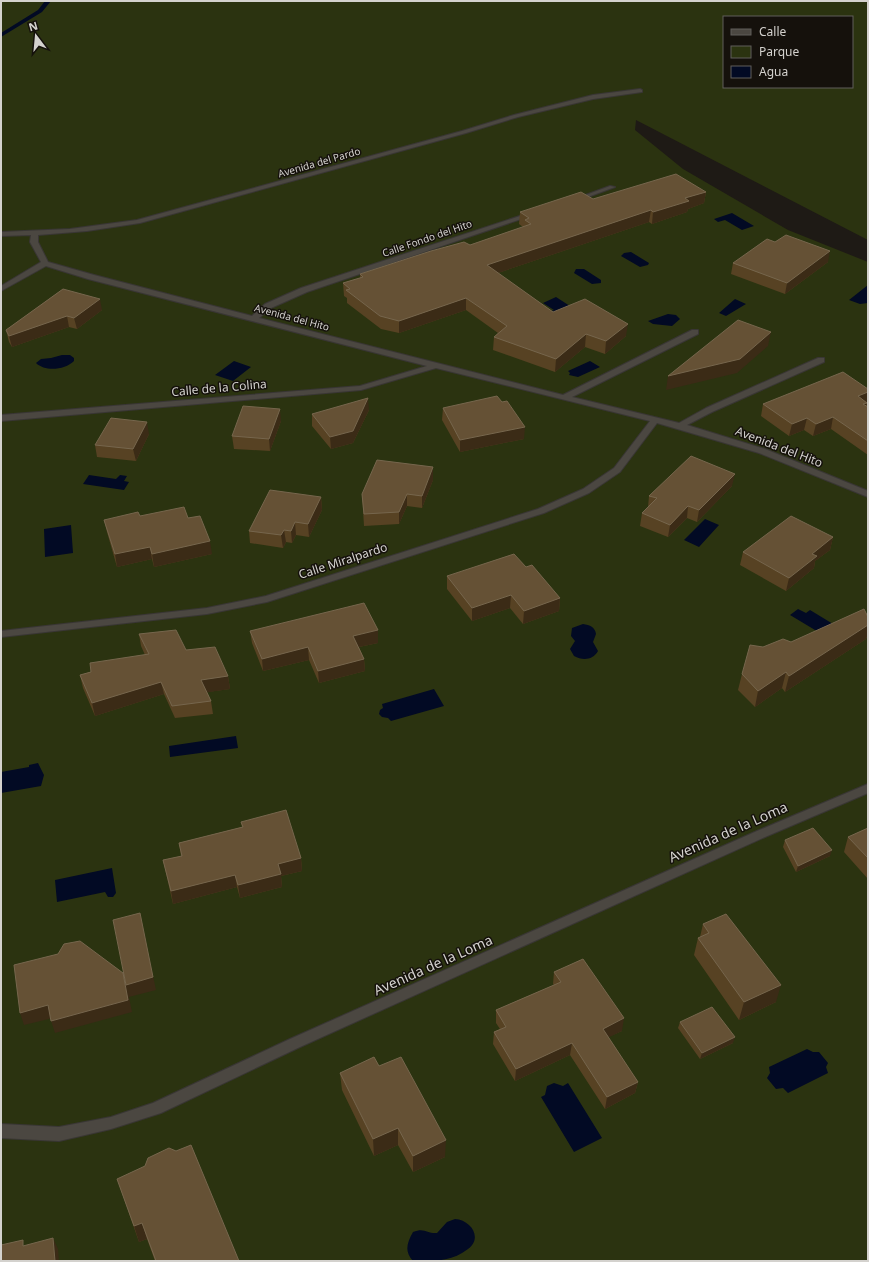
<svg xmlns="http://www.w3.org/2000/svg" width="869" height="1262" viewBox="0 0 869 1262" font-family="'Noto Sans',sans-serif">
  <style>
    .green { fill: #2b3310; fill-rule: evenodd }
    .water { fill: #020a24 }
    .lines { fill: none; stroke-linecap: round; stroke-linejoin: round }
    .stream { fill: #020a24; fill-rule: evenodd }
    .street-casing { stroke: #393634; stroke-width: 2 }
    .street { fill: #4b4741; fill-rule: evenodd }
    .wall { fill: #574223 }
    .shaded-wall { fill: #3b2b16 }
    .building { fill: #655135; stroke: #76664d }
    .labels { text-anchor: middle; stroke-width: 3; stroke-linejoin: round; paint-order: stroke }
    .far-street-label { font-size: 10px; fill: #d4d2ce; stroke: #15110c }
    .street-label { font-size: 12px; fill: #d4d2ce; stroke: #15110c }
    .near-street-label { font-size: 14px; fill: #d4d2ce; stroke: #15110c }
  </style>
  <rect width="100%" height="100%" fill="#1e1a15"/>
  <path class="green" d="M 1,1 L 868,1 L 868,240 L 636,120 L 635,130 L 683,169 L 788,230 L 868,262 L 868,1261 L 1,1261 ZM 724,17 L 852,17 L 852,87 L 724,87 Z"/>
  <path class="water" d="M 732,213 L 754,226 L 742,230 L 725,220 L 718,222 L 714,219 Z
    M 631,252 L 649,263 L 648,265 L 640,267 L 621,256 L 624,253 Z
    M 576,269 L 584,269 L 601,280 L 601,283 L 592,284 L 574,273 Z
    M 868,285 L 868,303 L 860,304 L 849,300 Z
    M 556,297 L 573,308 L 522,322 L 554,310 L 543,303 Z
    M 735,299 L 746,304 L 726,316 L 719,313 Z
    M 668,314 L 676,315 L 680,319 L 672,326 L 653,324 L 648,321 Z
    M 62,355 L 70,355 L 74,358 L 74,361 C 65,370 45,372 36,363 L 41,359 L 51,358 Z
    M 234,361 L 251,367 L 233,381 L 215,375 Z
    M 590,361 L 600,367 L 578,377 L 569,375 L 570,373 L 568,371 Z
    M 89,475 L 116,479 L 120,475 L 127,476 L 124,481 L 129,482 L 124,490 L 83,484 Z
    M 705,519 L 719,525 L 699,547 L 684,540 Z
    M 71,525 L 73,553 L 45,557 L 44,529 Z
    M 798,609 L 806,613 L 810,610 L 838,627 L 825,636 L 790,615 Z
    M 583,624 C 590,625 595,627 596,634 L 593,642 L 598,651 C 593,660 583,661 574,656 L 570,649 L 575,641 L 571,636 L 572,628 Z
    M 434,689 L 444,706 L 391,721 L 388,718 L 382,717 L 379,714 L 380,710 L 383,708 L 382,704 Z
    M 236,736 L 238,748 L 170,757 L 169,746 Z
    M 38,763 L 44,775 L 41,786 L 1,793 L 1,772 L 29,767 L 29,765 Z
    M 112,868 L 116,893 L 113,897 L 108,897 L 105,892 L 57,902 L 55,880 Z
    M 807,1049 L 813,1052 L 819,1052 L 828,1063 L 826,1067 L 828,1073 L 788,1093 L 783,1088 L 776,1089 L 767,1078 L 770,1073 L 769,1067 Z
    M 554,1083 L 563,1086 L 568,1083 L 602,1138 L 574,1152 L 541,1097 L 545,1095 L 547,1086 Z
    M 455,1219 C 471,1220 483,1238 468,1249 C 451,1262 434,1261 413,1261 C 404,1251 407,1243 413,1232 C 425,1227 427,1234 437,1233 L 447,1222 Z"/>
  <g class="lines">
    <path class="stream" d="M 45,1 L 51,1 L 42,12 L 1,37 L 1,33 L 38,10 Z"/>
    <defs>
      <path id="street" d="M 640,89 L 642,90 L 642,92 L 593,99 L 518,117 L 466,133 L 140,223 L 87,231 L 38,235 L 38,242 L 48,262 L 94,275 L 252,316 L 265,304 L 301,288 L 529,213 L 533,213 L 533,215 L 307,292 L 271,308 L 259,318 L 563,395 L 692,330 L 698,330 L 698,334 L 572,397 L 679,423 L 706,408 L 818,358 L 824,358 L 824,362 L 712,412 L 687,425 L 765,449 L 868,491 L 868,497 L 759,453 L 657,423 L 620,472 L 589,493 L 544,513 L 267,602 L 207,614 L 1,637 L 1,631 L 207,608 L 266,596 L 538,509 L 583,489 L 614,468 L 650,421 L 436,368 L 361,390 L 1,421 L 1,415 L 360,386 L 427,366 L 88,279 L 46,266 L 1,291 L 1,286 L 41,262 L 30,242 L 31,235 L 1,236 L 1,232 L 70,229 L 137,220 L 462,131 L 514,115 L 593,95 Z
        M 610,186 L 615,187 L 577,201 L 572,200 Z
        M 868,784 L 868,793 L 765,837 L 300,1047 L 161,1113 L 111,1129 L 59,1141 L 1,1138 L 1,1124 L 59,1127 L 111,1117 L 153,1103 L 290,1039 L 757,831 Z"/>
    </defs>
    <use href="#street" class="street-casing"/>
    <use href="#street" class="street"/>
  </g>
  <path class="wall" d="M 706,192 L 704,203 L 688,209 L 687,212 L 652,224 L 649,222 L 498,273 L 553,312 L 626,336 L 605,354 L 585,347 L 555,372 L 493,350 L 494,337 L 498,333 L 466,310 L 399,333 L 381,329 L 347,303 L 347,298 L 344,296 L 343,283 L 360,278 L 360,274 L 470,245 L 523,227 L 519,224 L 520,212 L 593,199 Z
    M 828,262 L 785,294 L 731,274 L 733,263 Z
    M 63,289 L 102,310 L 77,329 L 69,327 L 12,347 L 9,342 L 6,330 Z
    M 868,389 L 868,403 L 867,403 L 867,406 L 868,407 L 868,455 L 831,429 L 813,436 L 804,430 L 789,436 L 761,416 L 763,404 Z
    M 443,408 L 524,439 L 460,452 L 442,420 Z
    M 369,410 L 353,443 L 331,449 L 312,426 L 312,414 Z
    M 281,421 L 270,451 L 234,449 L 232,436 Z
    M 149,434 L 136,461 L 97,457 L 95,445 Z
    M 433,480 L 422,508 L 407,506 L 399,524 L 364,526 L 362,494 Z
    M 732,486 L 697,522 L 687,518 L 668,537 L 640,526 L 642,513 L 648,507 L 649,496 Z
    M 321,497 L 322,510 L 309,537 L 296,535 L 292,543 L 286,542 L 283,548 L 250,543 L 249,531 Z
    M 140,516 L 212,554 L 154,567 L 152,559 L 117,567 L 107,532 L 104,520 Z
    M 833,537 L 830,550 L 815,561 L 814,568 L 786,591 L 740,565 L 743,552 Z
    M 526,567 L 560,598 L 559,611 L 523,624 L 510,608 L 472,621 L 447,589 L 447,576 Z
    M 868,617 L 868,634 L 866,639 L 785,692 L 782,688 L 755,707 L 738,690 L 742,674 L 763,647 L 791,642 Z
    M 250,631 L 378,643 L 359,647 L 364,659 L 365,671 L 319,683 L 309,660 L 263,671 L 252,643 Z
    M 139,634 L 186,650 L 228,676 L 230,689 L 207,692 L 211,701 L 213,714 L 175,718 L 164,694 L 95,716 L 83,688 L 80,675 L 145,655 L 141,646 Z
    M 241,822 L 301,858 L 302,871 L 281,876 L 282,887 L 240,898 L 237,887 L 173,904 L 163,860 L 181,856 L 179,843 L 242,827 Z
    M 868,828 L 868,879 L 844,852 L 848,837 Z
    M 785,840 L 830,856 L 796,872 L 783,847 Z
    M 703,924 L 776,1002 L 739,1020 L 694,955 L 698,938 L 700,937 Z
    M 554,972 L 622,1031 L 608,1037 L 638,1082 L 635,1093 L 605,1109 L 570,1055 L 515,1081 L 493,1044 L 494,1032 L 500,1029 L 496,1023 L 496,1010 L 554,985 L 553,984 Z
    M 680,1022 L 733,1043 L 700,1059 L 678,1028 Z
    M 379,1066 L 445,1157 L 413,1172 L 398,1145 L 374,1156 L 342,1090 L 340,1073 Z
    M 117,1179 L 239,1261 L 155,1261 L 147,1239 L 139,1242 Z"/>
  <path class="shaded-wall" d="M 706,192 L 704,203 L 688,209 L 687,212 L 652,224 L 653,212 L 685,198 Z
    M 651,210 L 649,222 L 486,277 L 487,265 Z
    M 830,251 L 828,262 L 785,294 L 787,283 Z
    M 466,298 L 466,310 L 399,333 L 399,321 Z
    M 100,299 L 102,310 L 77,329 L 74,318 Z
    M 67,316 L 69,327 L 12,347 L 9,336 Z
    M 628,324 L 626,336 L 605,354 L 606,341 Z
    M 771,332 L 768,346 L 737,373 L 666,390 L 668,376 Z
    M 586,334 L 585,347 L 555,372 L 556,359 Z
    M 868,392 L 868,403 L 867,403 L 864,415 L 858,396 Z
    M 368,398 L 369,410 L 353,443 L 331,449 L 330,437 Z
    M 280,409 L 281,421 L 270,451 L 269,439 Z
    M 833,417 L 831,429 L 813,436 L 816,424 Z
    M 807,418 L 804,430 L 789,436 L 792,424 Z
    M 147,422 L 149,434 L 136,461 L 133,449 Z
    M 525,427 L 524,439 L 460,452 L 460,440 Z
    M 433,467 L 433,480 L 422,508 L 422,496 Z
    M 735,474 L 732,486 L 697,522 L 699,510 Z
    M 407,494 L 407,506 L 399,524 L 399,512 Z
    M 321,497 L 322,510 L 309,537 L 308,524 Z
    M 688,506 L 687,518 L 668,537 L 670,525 Z
    M 295,522 L 296,535 L 292,543 L 291,531 Z
    M 284,530 L 286,542 L 283,548 L 281,535 Z
    M 833,537 L 830,550 L 815,561 L 814,568 L 786,591 L 789,578 L 812,554 Z
    M 210,541 L 212,554 L 154,567 L 152,554 Z
    M 150,547 L 152,559 L 117,567 L 115,554 Z
    M 511,595 L 510,608 L 472,621 L 472,608 Z
    M 560,598 L 559,611 L 523,624 L 524,611 Z
    M 868,625 L 868,634 L 866,639 L 785,692 L 789,676 Z
    M 378,630 L 378,643 L 354,648 L 353,636 Z
    M 308,647 L 309,660 L 263,671 L 262,659 Z
    M 364,659 L 365,671 L 319,683 L 318,671 Z
    M 786,672 L 782,688 L 755,707 L 758,691 Z
    M 228,676 L 230,689 L 203,693 L 201,680 Z
    M 161,682 L 164,694 L 95,716 L 92,703 Z
    M 832,850 L 830,856 L 796,872 L 798,866 Z
    M 301,858 L 302,871 L 281,876 L 282,887 L 240,898 L 238,885 L 278,864 Z
    M 235,875 L 237,887 L 173,904 L 171,891 Z
    M 140,913 L 156,990 L 129,997 L 128,992 L 132,1012 L 55,1033 L 51,1021 L 123,973 Z
    M 781,985 L 776,1002 L 739,1020 L 744,1002 Z
    M 48,1005 L 53,1018 L 24,1025 L 20,1013 Z
    M 624,1018 L 622,1031 L 601,1041 L 603,1029 Z
    M 735,1037 L 733,1043 L 700,1059 L 702,1053 Z
    M 572,1043 L 570,1055 L 515,1081 L 516,1069 Z
    M 638,1082 L 635,1093 L 605,1109 L 607,1097 Z
    M 398,1128 L 398,1145 L 374,1156 L 373,1139 Z
    M 446,1140 L 445,1157 L 413,1172 L 413,1156 Z
    M 142,1223 L 147,1239 L 139,1242 L 134,1226 Z
    M 53,1238 L 58,1249 L 59,1261 L 55,1261 Z"/>
  <path class="building" d="M 676,174 L 706,192 L 685,198 L 689,201 L 653,212 L 651,210 L 487,265 L 553,312 L 585,299 L 628,324 L 606,341 L 586,334 L 556,359 L 494,337 L 507,326 L 466,298 L 399,321 L 380,316 L 346,290 L 350,289 L 343,283 L 363,277 L 360,274 L 431,251 L 464,242 L 470,245 L 531,224 L 525,220 L 529,218 L 520,212 L 581,192 L 593,199 Z
    M 786,235 L 830,251 L 787,283 L 733,263 L 767,239 L 775,242 Z
    M 63,289 L 100,299 L 74,318 L 67,316 L 9,336 L 6,330 Z
    M 738,320 L 771,332 L 740,359 L 668,376 Z
    M 843,372 L 868,389 L 868,392 L 858,396 L 867,403 L 863,404 L 868,407 L 868,441 L 833,417 L 816,424 L 807,418 L 792,424 L 763,404 Z
    M 497,396 L 502,402 L 507,401 L 525,427 L 460,440 L 443,408 Z
    M 368,398 L 353,431 L 330,437 L 312,414 Z
    M 243,406 L 280,409 L 269,439 L 232,436 Z
    M 111,418 L 147,422 L 133,449 L 95,445 Z
    M 691,456 L 735,474 L 699,510 L 688,506 L 670,525 L 642,513 L 657,498 L 649,496 Z
    M 377,460 L 433,467 L 422,496 L 407,494 L 399,512 L 364,514 L 362,494 Z
    M 270,490 L 321,497 L 308,524 L 295,522 L 291,531 L 284,530 L 281,535 L 249,531 Z
    M 184,507 L 188,518 L 200,516 L 210,541 L 152,554 L 150,547 L 115,554 L 104,520 L 138,512 L 140,516 Z
    M 791,516 L 833,537 L 812,554 L 817,556 L 789,578 L 743,552 Z
    M 514,554 L 526,567 L 532,565 L 560,598 L 524,611 L 511,595 L 472,608 L 447,576 Z
    M 364,603 L 378,630 L 353,636 L 364,659 L 318,671 L 308,647 L 262,659 L 250,631 Z
    M 864,609 L 868,617 L 868,625 L 789,676 L 786,672 L 758,691 L 742,674 L 750,645 L 763,647 L 783,639 L 791,642 Z
    M 176,630 L 186,650 L 215,647 L 228,676 L 201,680 L 211,701 L 172,706 L 161,682 L 92,703 L 80,675 L 91,672 L 90,663 L 149,654 L 139,634 Z
    M 286,810 L 301,858 L 278,864 L 281,874 L 238,885 L 235,875 L 171,891 L 163,860 L 182,856 L 179,843 L 243,827 L 241,822 Z
    M 813,828 L 832,850 L 798,866 L 785,840 Z
    M 868,828 L 868,858 L 848,837 Z
    M 140,913 L 153,977 L 126,985 L 113,920 Z
    M 726,914 L 781,985 L 744,1002 L 698,938 L 709,933 L 703,924 Z
    M 80,941 L 123,973 L 128,1000 L 51,1021 L 48,1005 L 20,1013 L 14,965 L 58,954 L 64,944 Z
    M 583,959 L 624,1018 L 603,1029 L 638,1082 L 607,1097 L 572,1043 L 516,1069 L 494,1032 L 506,1027 L 496,1010 L 561,982 L 554,972 Z
    M 712,1007 L 735,1037 L 702,1053 L 680,1022 Z
    M 374,1057 L 379,1066 L 401,1057 L 446,1140 L 413,1156 L 398,1128 L 373,1139 L 340,1073 Z
    M 191,1145 L 239,1261 L 156,1261 L 142,1223 L 134,1226 L 117,1179 L 145,1166 L 148,1158 L 169,1148 L 176,1151 Z
    M 53,1238 L 55,1261 L 1,1261 L 1,1245 L 23,1240 L 23,1246 Z"/>
  <g class="labels">
    <g class="far-street-label">
      <text transform="translate(319 162) rotate(-16)" y="4">Avenida del Pardo</text>
      <text transform="translate(427 238) rotate(-19)" y="4">Calle Fondo del Hito</text>
      <text transform="translate(292 317) rotate(15)" y="4">Avenida del Hito</text>
    </g>
    <g class="street-label">
      <text transform="translate(219 388) rotate(-5)" y="4">Calle de la Colina</text>
      <text transform="translate(779 447) rotate(21)" y="4">Avenida del Hito</text>
      <text transform="translate(343 561) rotate(-18)" y="4">Calle Miralpardo</text>
    </g>
    <g class="near-street-label">
      <text transform="translate(728 832) rotate(-24)" y="5">Avenida de la Loma</text>
      <text transform="translate(433 965) rotate(-24)" y="5">Avenida de la Loma</text>
    </g>
  </g>
  <rect width="869" height="1262" fill="none" stroke="#d4d2ce" stroke-width="4"/>
  <rect x="723" y="16" width="130" height="72" fill="#15110c" stroke="#615e5a"/>
  <rect x="731" y="29" width="20" height="6" fill="#4b4741" stroke="#615e5a"/>
  <text x="759" y="36" font-size="12" fill="#d4d2ce">Calle</text>
  <rect x="731" y="46" width="20" height="12" fill="#2b3310" stroke="#615e5a"/>
  <text x="759" y="56" font-size="12" fill="#d4d2ce">Parque</text>
  <rect x="731" y="66" width="20" height="12" fill="#020a24" stroke="#615e5a"/>
  <text x="759" y="76" font-size="12" fill="#d4d2ce">Agua</text>
  <g transform="translate(36 36) rotate(344)" stroke="#15110c" stroke-width="3" paint-order="stroke">
  <path d="M0-3L7 15L0 10L-7 15Z" fill="#d4d2ce"/>
  <text y="-6" font-size="11" font-weight="bold" text-anchor="middle" fill="#d4d2ce">N</text>
  </g>
</svg>
